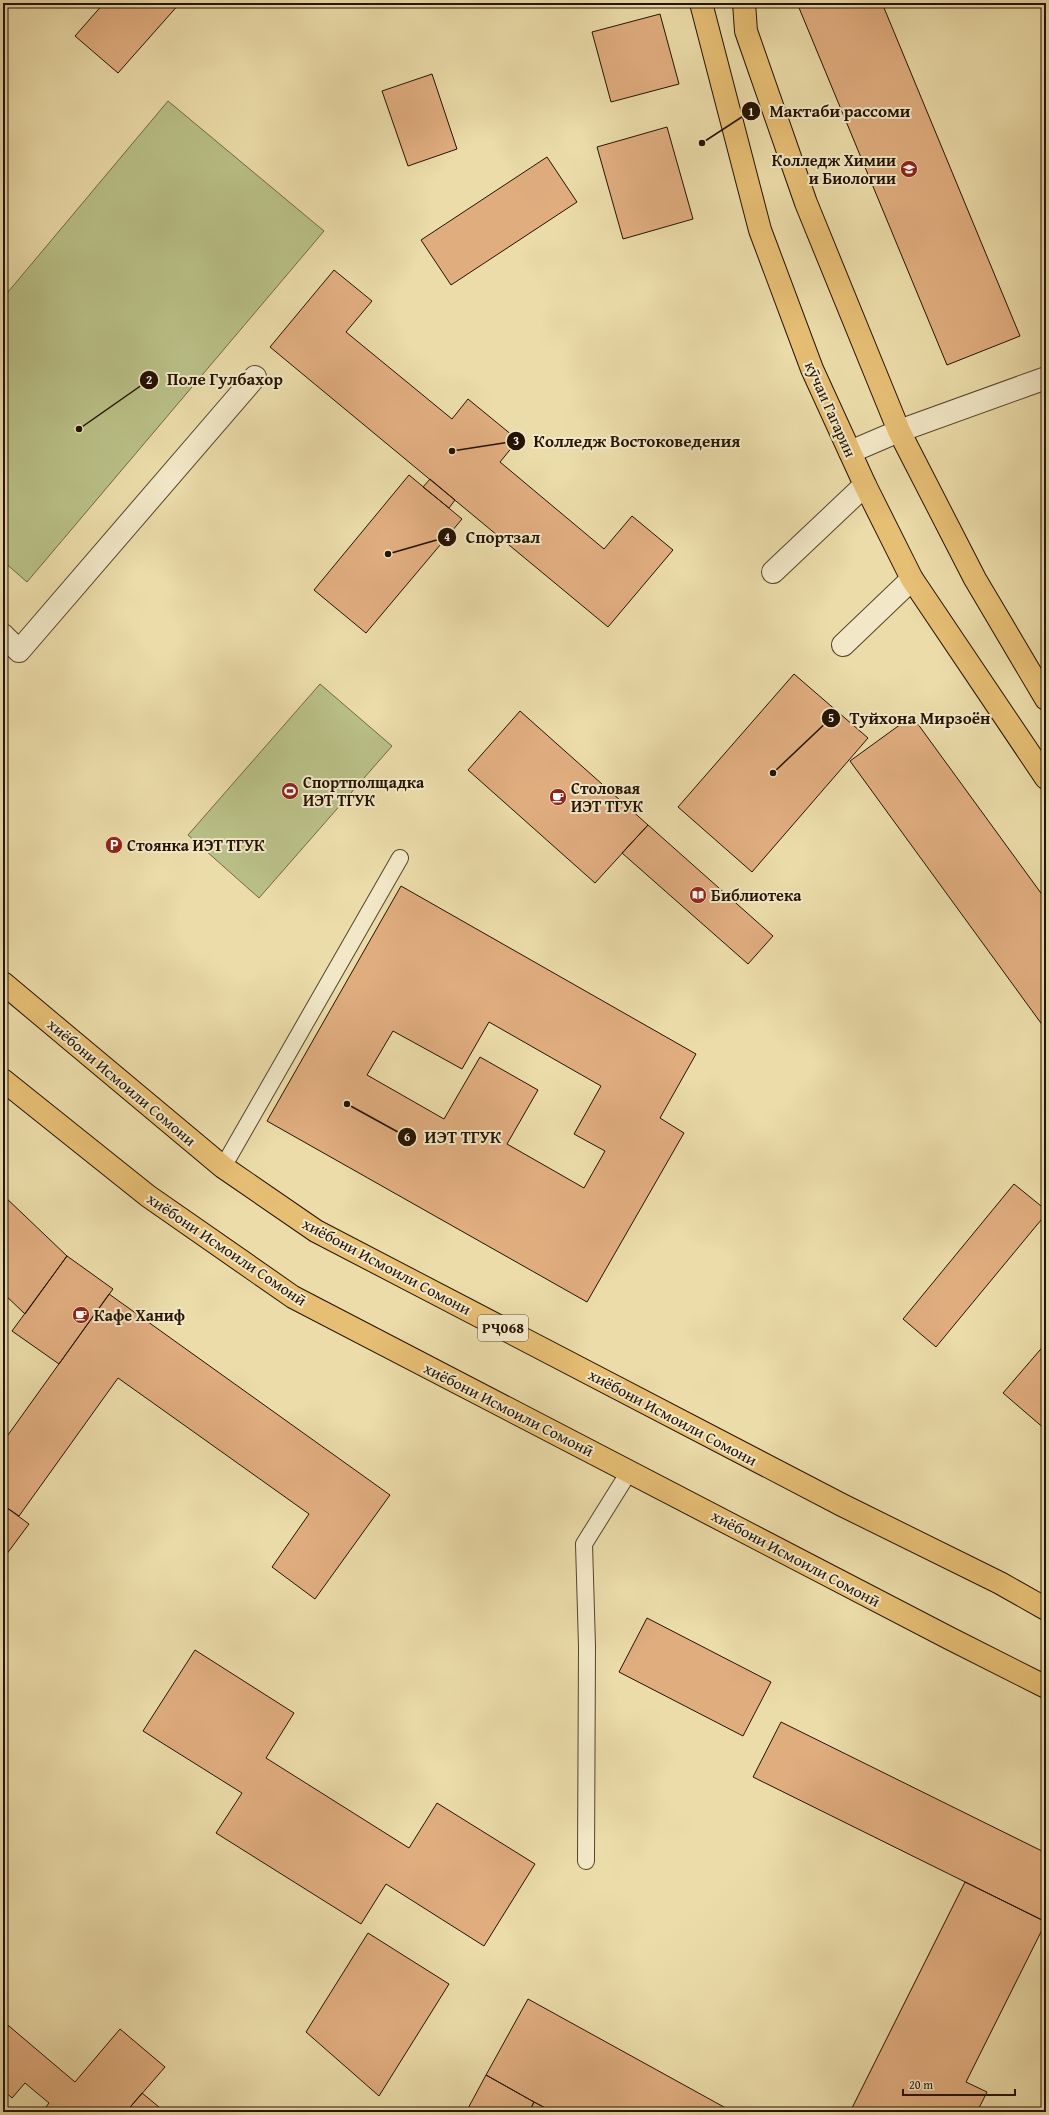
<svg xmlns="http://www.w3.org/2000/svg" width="1049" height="2115" viewBox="0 0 1049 2115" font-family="'Gentium Book Plus',serif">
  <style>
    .green { fill: #b9c087; stroke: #6f6944 }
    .building { fill: #e0ad7f; stroke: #251201; fill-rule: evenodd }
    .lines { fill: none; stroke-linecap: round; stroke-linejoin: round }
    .service-casing { stroke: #56442b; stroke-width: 18 }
    .minor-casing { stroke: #56442b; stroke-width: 24 }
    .primary-casing { stroke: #251201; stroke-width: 24 }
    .trunk-casing { stroke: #251201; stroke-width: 24 }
    .service { stroke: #f2e8c7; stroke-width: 16 }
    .minor { stroke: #f2e8c7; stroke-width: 22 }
    .primary { stroke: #e6be74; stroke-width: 22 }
    .trunk { stroke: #e6be74; stroke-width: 22 }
    .labels { text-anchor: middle; stroke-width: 4; stroke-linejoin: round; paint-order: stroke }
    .shield { fill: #f2e8c7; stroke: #62523c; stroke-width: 1 }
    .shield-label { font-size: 15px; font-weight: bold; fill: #251201 }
    .poi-label { font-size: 16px; font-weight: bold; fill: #251201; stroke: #f2e8c7; text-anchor: start }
    .street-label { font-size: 16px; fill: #251201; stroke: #f2e8c7 }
    .leader { fill: none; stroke: #251201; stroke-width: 1.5 }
    .callout-dot { fill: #251201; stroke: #f2e8c7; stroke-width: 1.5 }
    .mark-label { font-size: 12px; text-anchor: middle; font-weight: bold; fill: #fff }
    .callout-label { font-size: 17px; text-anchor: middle; font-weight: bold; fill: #251201; stroke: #f2e8c7; stroke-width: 4; stroke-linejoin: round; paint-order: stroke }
  </style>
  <rect width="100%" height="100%" fill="#ebdca9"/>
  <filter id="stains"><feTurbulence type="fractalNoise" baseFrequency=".005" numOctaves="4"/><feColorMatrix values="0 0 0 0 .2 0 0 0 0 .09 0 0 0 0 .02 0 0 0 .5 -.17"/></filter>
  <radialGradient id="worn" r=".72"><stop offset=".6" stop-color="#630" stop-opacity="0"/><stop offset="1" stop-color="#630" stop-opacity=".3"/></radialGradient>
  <path class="green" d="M 168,101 L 324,231 L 27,582 L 3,561 L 3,298 Z
    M 320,684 L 392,746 L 259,898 L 188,835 Z"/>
  <path class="building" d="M 104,3 L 180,3 L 118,73 L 75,36 Z
    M 797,3 L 882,3 L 1020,336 L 947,365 Z
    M 660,14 L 679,84 L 611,102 L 592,32 Z
    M 432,74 L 457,149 L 408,166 L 382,91 Z
    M 667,127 L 693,219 L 623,239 L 597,147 Z
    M 547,157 L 577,202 L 451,285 L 421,240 Z
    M 334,270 L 372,301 L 346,332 L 452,419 L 468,399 L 518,440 L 500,462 L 604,549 L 632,516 L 673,550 L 608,627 L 270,347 Z
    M 409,475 L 462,519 L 366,633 L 314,590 Z
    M 430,479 L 455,500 L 449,508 L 423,487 Z
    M 794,674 L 868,738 L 752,872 L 678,807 Z
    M 520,711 L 648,825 L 595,883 L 468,770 Z
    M 912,716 L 1046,900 L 1046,1030 L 850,761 Z
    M 648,825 L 773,936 L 748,964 L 622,853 Z
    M 401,886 L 696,1054 L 660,1118 L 684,1133 L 587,1302 L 267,1121 ZM 489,1022 L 601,1086 L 574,1134 L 605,1151 L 584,1188 L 507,1144 L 538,1090 L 480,1057 L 444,1119 L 367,1075 L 393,1031 L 462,1069 Z
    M 1014,1184 L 1046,1210 L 1046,1214 L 936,1347 L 903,1319 Z
    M 3,1195 L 67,1256 L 25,1314 L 3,1293 Z
    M 67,1256 L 113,1289 L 59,1364 L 12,1331 Z
    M 109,1294 L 390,1495 L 315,1599 L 272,1567 L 309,1514 L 118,1378 L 19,1516 L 3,1505 L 3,1442 Z
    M 1046,1343 L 1046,1430 L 1003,1393 Z
    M 3,1505 L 29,1524 L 3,1559 Z
    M 647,1618 L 771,1682 L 743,1736 L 619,1672 Z
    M 195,1650 L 294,1713 L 266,1758 L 409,1848 L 437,1803 L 535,1864 L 484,1946 L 386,1884 L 361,1924 L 216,1833 L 242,1793 L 143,1731 Z
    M 781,1722 L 1046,1853 L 1046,1922 L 753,1777 Z
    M 965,1882 L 1046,1922 L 966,2082 L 987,2092 L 977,2112 L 850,2112 Z
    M 368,1933 L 449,1984 L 379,2096 L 306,2032 Z
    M 528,1999 L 733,2112 L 553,2112 L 534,2102 L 486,2075 Z
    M 3,2021 L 75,2082 L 120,2029 L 165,2067 L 126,2112 L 42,2112 L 49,2103 L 25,2083 L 12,2098 L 3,2090 Z
    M 486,2075 L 534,2102 L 529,2112 L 466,2112 Z
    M 142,2093 L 165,2112 L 126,2112 Z
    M 534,2102 L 553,2112 L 529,2112 Z"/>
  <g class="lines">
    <defs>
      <path id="service" d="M 223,1167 L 400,858
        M 586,1861 L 587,1646 L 584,1544 L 629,1472"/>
      <path id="minor" d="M 850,452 L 899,431 L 1046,378
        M 773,572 L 865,485
        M 3,635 L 19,651 L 255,377
        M 843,645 L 912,579"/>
      <path id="primary" d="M 3,983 L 223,1167 L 316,1231 L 842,1505 L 1000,1583 L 1046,1609
        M 3,1080 L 148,1196 L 293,1297 L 949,1638 L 1046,1687"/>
      <path id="trunk" d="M 701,3 L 760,230 L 812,369 L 865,485 L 912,579 L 1046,778
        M 744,3 L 746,31 L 806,203 L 899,431 L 975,579 L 1046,699"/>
    </defs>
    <use href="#service" class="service-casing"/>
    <use href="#minor" class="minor-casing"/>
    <use href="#primary" class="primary-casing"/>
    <use href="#trunk" class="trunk-casing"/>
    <use href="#service" class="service"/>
    <use href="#minor" class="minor"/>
    <use href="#primary" class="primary"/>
    <use href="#trunk" class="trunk"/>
  </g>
  <defs>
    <symbol id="university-disc" viewBox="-11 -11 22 22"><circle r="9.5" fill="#8f2418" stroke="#f2e8c7"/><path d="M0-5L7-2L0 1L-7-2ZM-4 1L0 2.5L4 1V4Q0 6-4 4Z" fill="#fff"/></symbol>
    <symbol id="stadium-disc" viewBox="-11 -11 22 22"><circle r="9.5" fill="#8f2418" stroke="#f2e8c7"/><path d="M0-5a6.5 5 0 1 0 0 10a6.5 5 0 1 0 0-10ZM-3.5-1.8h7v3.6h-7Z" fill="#fff"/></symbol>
    <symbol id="cafe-disc" viewBox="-11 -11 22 22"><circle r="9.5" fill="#8f2418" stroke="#f2e8c7"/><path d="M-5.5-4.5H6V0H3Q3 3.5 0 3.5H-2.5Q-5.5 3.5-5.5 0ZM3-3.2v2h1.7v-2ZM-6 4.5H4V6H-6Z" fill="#fff"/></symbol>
    <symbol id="parking-disc" viewBox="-11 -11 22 22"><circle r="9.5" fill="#8f2418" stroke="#f2e8c7"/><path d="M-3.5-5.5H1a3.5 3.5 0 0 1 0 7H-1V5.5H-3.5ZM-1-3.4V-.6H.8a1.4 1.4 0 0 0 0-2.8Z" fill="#fff"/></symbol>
    <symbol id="library-disc" viewBox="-11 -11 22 22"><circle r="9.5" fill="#8f2418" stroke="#f2e8c7"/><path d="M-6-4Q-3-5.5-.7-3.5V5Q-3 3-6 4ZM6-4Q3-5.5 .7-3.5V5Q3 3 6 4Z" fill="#fff"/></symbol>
  </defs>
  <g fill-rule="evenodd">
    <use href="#university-disc" x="899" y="159" width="20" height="20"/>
    <use href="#stadium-disc" x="280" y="781" width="20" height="20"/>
    <use href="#cafe-disc" x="548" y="787" width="20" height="20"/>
    <use href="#parking-disc" x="104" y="835" width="20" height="20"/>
    <use href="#library-disc" x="688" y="885" width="20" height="20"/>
    <use href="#cafe-disc" x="71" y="1305" width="20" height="20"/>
  </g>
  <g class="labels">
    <rect class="shield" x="478" y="1315" width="50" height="26" rx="3"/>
    <g class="shield-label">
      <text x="503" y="1333">РҶ068</text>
    </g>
    <g class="poi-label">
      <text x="896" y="166" text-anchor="end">Колледж Химии<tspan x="896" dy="18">и Биологии</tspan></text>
      <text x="303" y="788">Спортполщадка<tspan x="303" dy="18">ИЭТ ТГУК</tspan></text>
      <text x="571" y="794">Столовая<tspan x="571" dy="18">ИЭТ ТГУК</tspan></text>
      <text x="127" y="851">Стоянка ИЭТ ТГУК</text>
      <text x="711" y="901">Библиотека</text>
      <text x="94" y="1321">Кафе Ханиф</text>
    </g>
    <g class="street-label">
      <text transform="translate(831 409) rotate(66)" y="6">кӯчаи Гагарин</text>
      <text transform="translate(122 1082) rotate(40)" y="6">хиёбони Исмоили Сомони</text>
      <text transform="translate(227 1249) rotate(34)" y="6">хиёбони Исмоили Сомонӣ</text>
      <text transform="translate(387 1266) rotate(28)" y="6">хиёбони Исмоили Сомони</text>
      <text transform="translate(509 1409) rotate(27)" y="6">хиёбони Исмоили Сомонӣ</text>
      <text transform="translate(673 1417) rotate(28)" y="6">хиёбони Исмоили Сомони</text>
      <text transform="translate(796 1558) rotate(28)" y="6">хиёбони Исмоили Сомонӣ</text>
    </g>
  </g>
  <path class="leader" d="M702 143L751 111M79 429L149 380M452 451L516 441M388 554L447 537M773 773L831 718M347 1104L407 1137"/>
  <g class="callout-dot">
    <circle cx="702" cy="143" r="4"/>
    <circle cx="79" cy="429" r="4"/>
    <circle cx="452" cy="451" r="4"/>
    <circle cx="388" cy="554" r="4"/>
    <circle cx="773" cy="773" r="4"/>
    <circle cx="347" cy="1104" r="4"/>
    <circle cx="751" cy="111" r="10"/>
    <circle cx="149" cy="380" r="10"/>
    <circle cx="516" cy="441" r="10"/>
    <circle cx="447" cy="537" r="10"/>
    <circle cx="831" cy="718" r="10"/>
    <circle cx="407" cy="1137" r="10"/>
  </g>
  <g class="mark-label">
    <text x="751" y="116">1</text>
    <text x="149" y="384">2</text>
    <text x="516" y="445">3</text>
    <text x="447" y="541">4</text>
    <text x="831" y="722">5</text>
    <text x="407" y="1141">6</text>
  </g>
  <g class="callout-label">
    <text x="840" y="117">Мактаби рассоми</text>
    <text x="225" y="385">Поле Гулбахор</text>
    <text x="637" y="447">Колледж Востоковедения</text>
    <text x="503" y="543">Спортзал</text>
    <text x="920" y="724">Туйхона Мирзоён</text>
    <text x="463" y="1143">ИЭТ ТГУК</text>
  </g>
  <rect width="1049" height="2115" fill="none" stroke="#ebdca9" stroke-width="16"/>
  <rect x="4" y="4" width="1041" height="2107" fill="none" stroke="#251201" stroke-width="2"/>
  <rect x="8" y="8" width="1033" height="2099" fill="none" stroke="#251201"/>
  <path d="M903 2089v6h112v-6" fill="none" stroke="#251201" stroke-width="2"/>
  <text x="909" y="2089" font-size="12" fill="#251201" stroke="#f2e8c7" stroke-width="3" paint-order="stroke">20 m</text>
  <rect width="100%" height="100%" filter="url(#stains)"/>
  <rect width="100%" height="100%" fill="url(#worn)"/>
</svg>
